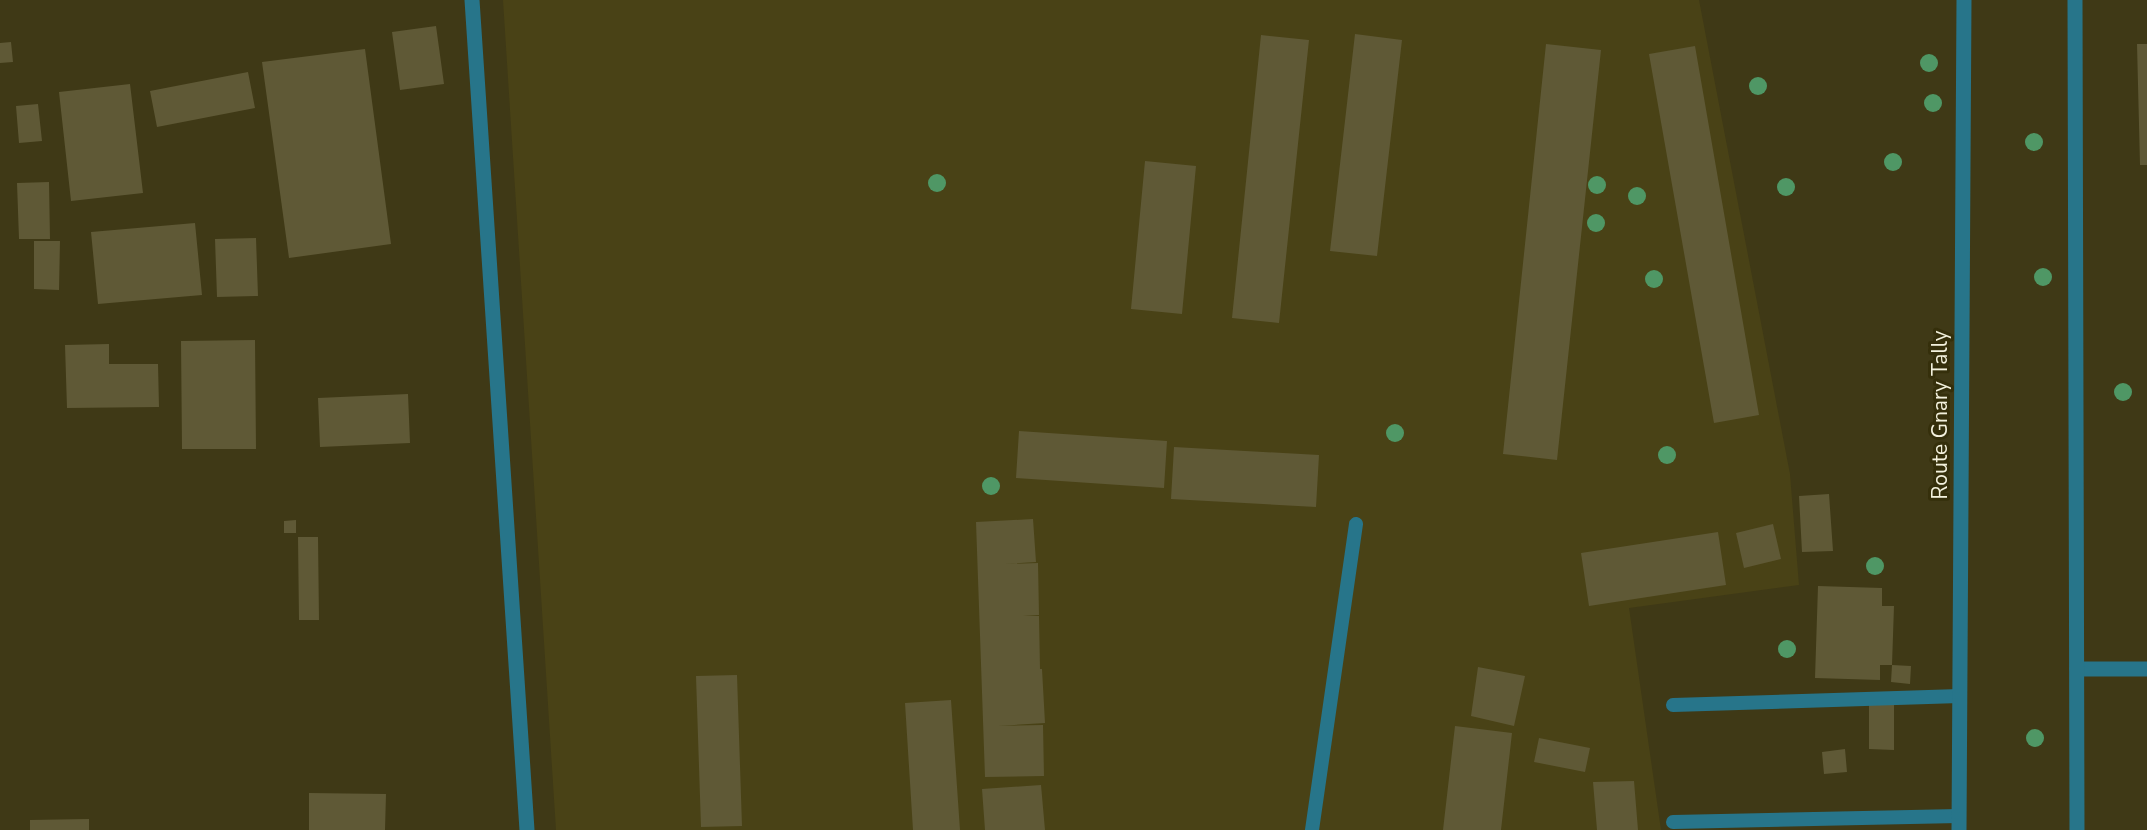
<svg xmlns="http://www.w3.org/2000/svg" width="2147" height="830" viewBox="0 0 2147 830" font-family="'Nunito Sans',sans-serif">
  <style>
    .built { fill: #494216 }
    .building { fill: #5f5936 }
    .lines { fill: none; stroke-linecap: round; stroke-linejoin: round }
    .service { stroke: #27758a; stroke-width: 14 }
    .minor { stroke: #27758a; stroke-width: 15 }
    .tertiary { stroke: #27758a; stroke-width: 15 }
    .tree { fill: #4f9765 }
    .labels { text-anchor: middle; stroke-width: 6; stroke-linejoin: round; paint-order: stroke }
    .street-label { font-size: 21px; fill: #f3f1dd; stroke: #352f0b }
  </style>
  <rect width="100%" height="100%" fill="#3f3916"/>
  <path class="built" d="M 503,0 L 1699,0 L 1790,474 L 1799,585 L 1629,608 L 1661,830 L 556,830 Z"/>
  <path class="building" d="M 436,26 L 444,84 L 400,90 L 392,32 Z
    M 1355,34 L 1402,40 L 1377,256 L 1330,251 Z
    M 1261,35 L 1309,40 L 1279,323 L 1232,318 Z
    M 11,42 L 13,62 L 0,63 L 0,43 Z
    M 1546,44 L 1601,50 L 1557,460 L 1503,454 Z
    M 2137,44 L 2147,44 L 2147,165 L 2140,165 Z
    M 1695,46 L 1759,415 L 1714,423 L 1649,54 Z
    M 365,49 L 391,244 L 289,258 L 262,62 Z
    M 248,72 L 255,108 L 157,127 L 150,91 Z
    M 130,84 L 143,193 L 71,201 L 59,92 Z
    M 38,104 L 42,141 L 19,143 L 16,106 Z
    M 1145,161 L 1196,166 L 1182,314 L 1131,309 Z
    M 49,182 L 50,239 L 19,239 L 17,183 Z
    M 195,223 L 202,295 L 98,304 L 91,232 Z
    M 256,238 L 258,296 L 217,297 L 215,239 Z
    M 34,241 L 60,241 L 59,290 L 34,289 Z
    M 255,340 L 256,449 L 182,449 L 181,341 Z
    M 109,344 L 109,364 L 158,364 L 159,407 L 67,408 L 65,345 Z
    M 408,394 L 410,443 L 320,447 L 318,398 Z
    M 1019,431 L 1167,441 L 1164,488 L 1016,478 Z
    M 1174,447 L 1319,455 L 1316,507 L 1171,499 Z
    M 1829,494 L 1833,551 L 1802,552 L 1799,496 Z
    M 1033,519 L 1036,562 L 1004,564 L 1038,563 L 1039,615 L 1023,616 L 1039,616 L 1040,669 L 1042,669 L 1045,723 L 998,726 L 1043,725 L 1044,776 L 985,777 L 976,522 Z
    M 296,520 L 296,533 L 284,533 L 284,521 Z
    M 1773,524 L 1781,559 L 1744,568 L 1736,533 Z
    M 1718,532 L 1726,585 L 1589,606 L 1581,553 Z
    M 298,537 L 318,537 L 319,620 L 299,620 Z
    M 1818,586 L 1882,588 L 1882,606 L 1894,606 L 1892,665 L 1880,665 L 1880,680 L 1815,678 Z
    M 1892,665 L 1911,666 L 1910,684 L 1891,682 Z
    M 1478,667 L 1525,676 L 1514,726 L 1471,716 Z
    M 737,675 L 742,826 L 701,827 L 696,676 Z
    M 951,700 L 960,830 L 913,830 L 905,703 Z
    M 1869,704 L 1894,704 L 1894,750 L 1869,749 Z
    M 1455,726 L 1512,733 L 1501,830 L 1443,830 Z
    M 1539,738 L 1590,748 L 1585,772 L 1534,762 Z
    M 1845,749 L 1847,772 L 1824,774 L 1822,752 Z
    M 1634,781 L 1638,830 L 1597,830 L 1593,782 Z
    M 1041,785 L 1045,830 L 985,830 L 982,789 Z
    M 309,793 L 386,794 L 385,830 L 309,830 Z
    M 89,819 L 89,830 L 30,830 L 30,820 Z"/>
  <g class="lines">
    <path class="service" d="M 1673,705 L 1960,696
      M 1673,822 L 1959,816
      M 1312,830 L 1356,524"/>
    <path class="minor" d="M 472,0 L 527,830
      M 2077,669 L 2147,669"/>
    <path class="tertiary" d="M 2075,0 L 2077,830
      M 1959,830 L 1964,0"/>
  </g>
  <g class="tree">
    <circle cx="1929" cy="63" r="9"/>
    <circle cx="1758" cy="86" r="9"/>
    <circle cx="1933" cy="103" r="9"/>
    <circle cx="2034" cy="142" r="9"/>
    <circle cx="1893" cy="162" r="9"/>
    <circle cx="937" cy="183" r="9"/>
    <circle cx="1597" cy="185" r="9"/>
    <circle cx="1786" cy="187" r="9"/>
    <circle cx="1637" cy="196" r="9"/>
    <circle cx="1596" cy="223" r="9"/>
    <circle cx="2043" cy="277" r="9"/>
    <circle cx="1654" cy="279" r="9"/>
    <circle cx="2123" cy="392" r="9"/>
    <circle cx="1395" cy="433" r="9"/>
    <circle cx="1667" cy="455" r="9"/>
    <circle cx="991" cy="486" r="9"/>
    <circle cx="1875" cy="566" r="9"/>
    <circle cx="1787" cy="649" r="9"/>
    <circle cx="2035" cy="738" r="9"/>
  </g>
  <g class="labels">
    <g class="street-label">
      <text transform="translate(1940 415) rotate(-90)" y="7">Route Gnary Tally</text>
    </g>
  </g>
</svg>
